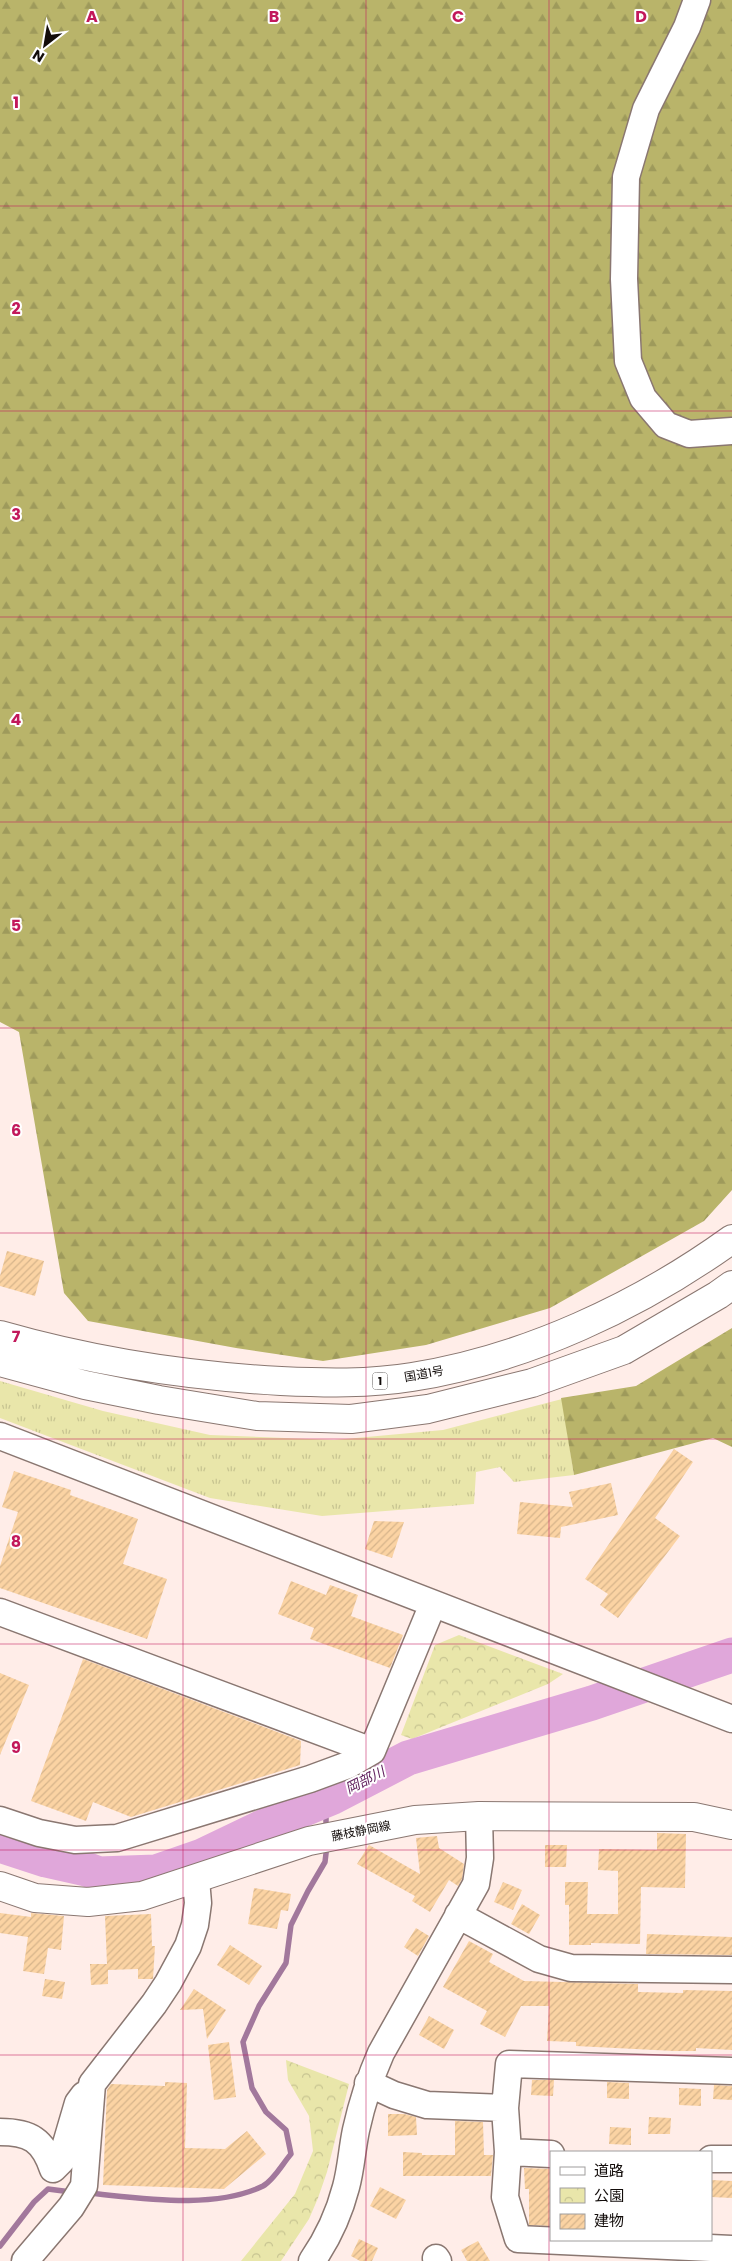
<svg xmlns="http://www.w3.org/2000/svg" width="732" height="2261" viewBox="0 0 732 2261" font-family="Poppins,'Noto Sans JP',sans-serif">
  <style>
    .grass { fill: url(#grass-tufts) }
    .forest { fill: url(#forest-firs) }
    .park { fill: url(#park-crowns) }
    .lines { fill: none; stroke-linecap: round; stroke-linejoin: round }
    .stream { stroke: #a2789c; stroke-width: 5.5 }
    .river { stroke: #e0a7da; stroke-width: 35 }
    .building { fill: url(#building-hatch) }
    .minor-casing { stroke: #8a7771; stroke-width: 29 }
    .major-casing { stroke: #8a7771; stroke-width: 30 }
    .highway-casing { stroke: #8a7771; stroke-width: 30 }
    .minor { stroke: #fff; stroke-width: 26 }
    .major { stroke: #fff; stroke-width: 28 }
    .highway { stroke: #fff; stroke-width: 28 }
    .grid { fill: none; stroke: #c2185b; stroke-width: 1; stroke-opacity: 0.55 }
    .labels { text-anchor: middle; stroke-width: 4; stroke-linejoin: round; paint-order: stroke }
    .shield { fill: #fff; stroke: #595554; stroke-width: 1 }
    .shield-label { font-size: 11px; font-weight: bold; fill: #120c0a }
    .street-label { font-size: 12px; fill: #120c0a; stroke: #fff }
    .water-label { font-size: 14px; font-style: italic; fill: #5a1857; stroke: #fff }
    .grid-label { font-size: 16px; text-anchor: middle; font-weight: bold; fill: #c2185b; stroke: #fff; stroke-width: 4; stroke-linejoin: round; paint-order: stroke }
  </style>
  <defs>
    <pattern id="grass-tufts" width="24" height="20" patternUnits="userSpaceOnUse" patternTransform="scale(1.25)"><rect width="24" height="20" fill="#e9e6aa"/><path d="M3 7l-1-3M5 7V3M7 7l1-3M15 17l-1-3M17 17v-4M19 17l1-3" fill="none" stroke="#c7c491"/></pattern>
    <pattern id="forest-firs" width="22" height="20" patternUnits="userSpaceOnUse" patternTransform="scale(1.25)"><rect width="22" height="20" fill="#b9b46a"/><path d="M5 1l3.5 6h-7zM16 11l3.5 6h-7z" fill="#9e9a5b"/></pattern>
    <pattern id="park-crowns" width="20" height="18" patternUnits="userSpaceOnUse" patternTransform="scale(1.25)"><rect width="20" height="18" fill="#e9e6aa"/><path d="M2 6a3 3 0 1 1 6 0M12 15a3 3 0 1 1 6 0" fill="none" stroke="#c7c491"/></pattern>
    <pattern id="building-hatch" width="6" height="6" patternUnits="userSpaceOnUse" patternTransform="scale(1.25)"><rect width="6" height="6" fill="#fbd3a3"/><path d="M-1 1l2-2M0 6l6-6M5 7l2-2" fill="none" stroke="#d6b48b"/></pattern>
  </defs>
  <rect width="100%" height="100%" fill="#ffede8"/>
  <path class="grass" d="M 0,1381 L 103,1411 L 210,1435 L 334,1440 L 443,1430 L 562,1399 L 574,1475 L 514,1482 L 500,1467 L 476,1472 L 474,1504 L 322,1516 L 210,1498 L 0,1418 Z"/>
  <path class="forest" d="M 0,0 L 732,0 L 732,1190 L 704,1221 L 550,1308 L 426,1345 L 323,1361 L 236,1348 L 88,1321 L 64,1293 L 19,1032 L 0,1022 Z
    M 732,1328 L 732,1447 L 713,1438 L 574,1475 L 561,1398 L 636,1386 Z"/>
  <path class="park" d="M 459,1635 L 563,1674 L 548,1684 L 412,1739 L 401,1735 L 435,1645 Z
    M 286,2060 L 349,2084 L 327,2172 L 318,2198 L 309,2219 L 281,2261 L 241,2261 L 295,2194 L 313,2151 L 309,2116 L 288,2080 Z"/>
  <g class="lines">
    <path class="stream" d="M 326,1831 L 326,1810 L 333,1797
      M 88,2193 C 141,2198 214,2210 263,2186 C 274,2180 283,2163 291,2154 L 286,2130 L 266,2112 L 252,2088 L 243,2042 L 259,2006 L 286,1963 L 291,1925 L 308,1891 L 325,1862 L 327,1845
      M 0,2246 L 34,2202 L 48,2189 L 71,2192"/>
    <path class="river" d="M 0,1845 L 46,1860 L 86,1869 L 99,1874 L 156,1872 L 202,1856 L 275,1821 L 333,1797 L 408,1758 L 592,1703 L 732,1655"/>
  </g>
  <path class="building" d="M 7,1251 L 44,1261 L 35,1296 L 0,1286 L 0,1276 Z
    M 674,1449 L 693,1462 L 655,1518 L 680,1536 L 618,1618 L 600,1605 L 608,1594 L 585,1579 Z
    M 14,1471 L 71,1490 L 70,1495 L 138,1519 L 123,1564 L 167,1579 L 147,1639 L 0,1588 L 0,1566 L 18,1512 L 2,1507 Z
    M 611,1483 L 618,1515 L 561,1527 L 560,1538 L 517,1534 L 520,1502 L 573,1507 L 569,1492 Z
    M 374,1521 L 404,1522 L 392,1558 L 365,1549 Z
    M 291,1581 L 326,1595 L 330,1585 L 358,1595 L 351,1616 L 403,1635 L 390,1668 L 310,1639 L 314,1628 L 278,1614 Z
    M 83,1659 L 301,1741 L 300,1765 L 131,1817 L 93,1802 L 86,1821 L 31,1801 Z
    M 0,1673 L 29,1685 L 0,1755 Z
    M 657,1833 L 686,1834 L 685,1888 L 641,1887 L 640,1944 L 591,1943 L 591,1945 L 569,1945 L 569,1905 L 565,1905 L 565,1882 L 588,1882 L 587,1914 L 618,1914 L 618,1871 L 598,1870 L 599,1849 L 657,1850 Z
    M 437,1836 L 439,1848 L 464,1864 L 462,1864 L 464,1864 L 462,1879 L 458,1886 L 449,1880 L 430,1912 L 412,1901 L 415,1896 L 357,1864 L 369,1845 L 420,1874 L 416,1838 Z
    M 545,1845 L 567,1845 L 566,1867 L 545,1867 Z
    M 503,1882 L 522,1890 L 513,1910 L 494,1902 Z
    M 254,1888 L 291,1894 L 288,1911 L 281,1910 L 277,1929 L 248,1924 Z
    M 522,1904 L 540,1915 L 529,1934 L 511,1924 Z
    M 0,1913 L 31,1917 L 31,1913 L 64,1916 L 61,1950 L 48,1948 L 44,1974 L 23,1971 L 28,1937 L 0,1933 Z
    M 151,1914 L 152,1946 L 155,1946 L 153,1979 L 138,1979 L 138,1969 L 108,1970 L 108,1984 L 91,1985 L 90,1964 L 107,1964 L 105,1916 Z
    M 416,1928 L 429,1936 L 418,1956 L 404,1947 Z
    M 647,1934 L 732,1937 L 732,1955 L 646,1954 Z
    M 469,1941 L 493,1954 L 489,1962 L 524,1981 L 638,1984 L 638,1992 L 683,1993 L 683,1990 L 732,1991 L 732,2050 L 696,2048 L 696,2051 L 674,2051 L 576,2046 L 576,2042 L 547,2041 L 549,2006 L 521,2006 L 505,2037 L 480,2024 L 487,2011 L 443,1987 Z
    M 230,1945 L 262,1966 L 249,1985 L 217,1965 Z
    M 45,1979 L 65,1982 L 62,1999 L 42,1996 Z
    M 194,1989 L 226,2010 L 207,2039 L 203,2009 L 180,2010 Z
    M 429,2016 L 454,2030 L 444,2049 L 419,2035 Z
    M 229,2042 L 236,2097 L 214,2100 L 208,2045 Z
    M 532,2080 L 554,2080 L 553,2096 L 531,2095 Z
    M 165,2082 L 187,2083 L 185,2148 L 225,2149 L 247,2131 L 266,2154 L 224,2189 L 103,2185 L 107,2090 L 111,2084 L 165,2086 Z
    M 607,2082 L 629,2083 L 629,2099 L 607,2098 Z
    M 714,2085 L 732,2086 L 732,2100 L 713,2099 Z
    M 679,2088 L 701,2089 L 701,2106 L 679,2105 Z
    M 388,2114 L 404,2114 L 416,2117 L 417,2135 L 388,2136 Z
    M 649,2117 L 671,2118 L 670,2134 L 648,2134 Z
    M 455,2121 L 483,2122 L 484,2155 L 493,2155 L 491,2176 L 403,2176 L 403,2152 L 422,2153 L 422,2155 L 455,2155 Z
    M 610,2127 L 631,2128 L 631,2145 L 609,2144 Z
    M 524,2168 L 551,2169 L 551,2226 L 529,2225 L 529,2189 L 525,2189 Z
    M 711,2180 L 732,2181 L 732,2198 L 711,2197 Z
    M 380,2187 L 406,2200 L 396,2219 L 370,2206 Z
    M 359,2239 L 378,2248 L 372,2261 L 360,2261 L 351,2256 Z
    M 478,2241 L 490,2261 L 467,2261 L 461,2250 Z"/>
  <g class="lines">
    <defs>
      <path id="minor" d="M 697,0 L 687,27 L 646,109 L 626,177 L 624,279 L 628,361 L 643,398 L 666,425 L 689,434 L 732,431
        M 0,1436 L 732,1719
        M 0,1612 L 372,1751
        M 0,1820 L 39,1833 L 75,1840 L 117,1838 L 310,1779 L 348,1765 L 372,1751 L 433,1604
        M 458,1915 L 539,1959 L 571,1968 L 732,1970
        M 732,2071 L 509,2064 L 505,2108 L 508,2152 L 505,2197 L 518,2239 L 732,2249
        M 368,2083 L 394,2095 L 427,2105 L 505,2108
        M 0,2132 C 30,2132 43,2140 53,2169 L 61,2161 L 78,2103 L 84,2095
        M 508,2152 L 551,2154
        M 711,2159 L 732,2159
        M 436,2258 L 438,2261
        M 25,2261 L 71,2207 L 84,2186 L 92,2084 L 154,2004 L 168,1983 L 188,1946 L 195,1925 L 198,1903 L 196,1880
        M 312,2261 C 328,2238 339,2214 346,2187 C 351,2169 352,2149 356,2130 C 362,2103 370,2078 381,2053 L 476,1884 L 480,1858 L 479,1816"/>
      <path id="major" d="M 0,1886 L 35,1898 L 88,1902 L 142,1896 L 309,1841 L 415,1820 L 479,1816 L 694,1817 L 732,1825"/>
      <path id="highway" d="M 0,1335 C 91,1361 186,1376 281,1381 C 325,1383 369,1384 412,1377 C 526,1359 639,1306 732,1239
        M 0,1362 L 85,1385 L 159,1400 L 257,1416 L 351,1419 L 428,1409 L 532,1383 L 624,1350 L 718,1295 L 732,1285"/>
    </defs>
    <use href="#minor" class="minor-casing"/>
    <use href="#major" class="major-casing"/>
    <use href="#highway" class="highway-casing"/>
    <use href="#minor" class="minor"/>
    <use href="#major" class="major"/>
    <use href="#highway" class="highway"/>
  </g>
  <path class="grid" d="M 183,0 L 183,2261M 366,0 L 366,2261M 549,0 L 549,2261M 0,206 L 732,206M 0,411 L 732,411M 0,617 L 732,617M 0,822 L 732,822M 0,1028 L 732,1028M 0,1233 L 732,1233M 0,1439 L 732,1439M 0,1644 L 732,1644M 0,1850 L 732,1850M 0,2055 L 732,2055"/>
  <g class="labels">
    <rect class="shield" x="372.5" y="1372.5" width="15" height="17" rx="4"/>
    <g class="shield-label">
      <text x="380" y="1385">1</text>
    </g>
    <g class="street-label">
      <text transform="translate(424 1374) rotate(-10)" y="4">国道1号</text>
      <text transform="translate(361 1831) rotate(-11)" y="4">藤枝静岡線</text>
    </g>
    <g class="water-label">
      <text transform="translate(365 1780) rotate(-27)" y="5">岡部川</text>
    </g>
  </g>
  <g class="grid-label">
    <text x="92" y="22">A</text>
    <text x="274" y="22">B</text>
    <text x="458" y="22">C</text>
    <text x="641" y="22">D</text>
    <text x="16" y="108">1</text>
    <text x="16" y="314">2</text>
    <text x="16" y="520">3</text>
    <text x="16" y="725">4</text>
    <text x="16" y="931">5</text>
    <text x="16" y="1136">6</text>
    <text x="16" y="1342">7</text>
    <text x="16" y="1547">8</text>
    <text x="16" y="1753">9</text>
  </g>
  <rect x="550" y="2151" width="162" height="90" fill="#ffffff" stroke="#a09e9d"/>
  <rect x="560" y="2167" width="25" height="8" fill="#ffffff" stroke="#a09e9d"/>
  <text x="594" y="2176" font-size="15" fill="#120c0a">道路</text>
  <rect x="560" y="2188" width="25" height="15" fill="url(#park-crowns)" stroke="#a09e9d"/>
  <text x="594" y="2201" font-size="15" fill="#120c0a">公園</text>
  <rect x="560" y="2214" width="25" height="15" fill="url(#building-hatch)" stroke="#a09e9d"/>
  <text x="594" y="2226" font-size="15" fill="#120c0a">建物</text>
  <g transform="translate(45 45) rotate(211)" stroke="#ffffff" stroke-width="4" paint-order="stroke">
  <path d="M0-4L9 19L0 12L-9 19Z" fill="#120c0a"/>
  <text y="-8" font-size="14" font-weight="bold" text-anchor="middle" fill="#120c0a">N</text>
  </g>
</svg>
